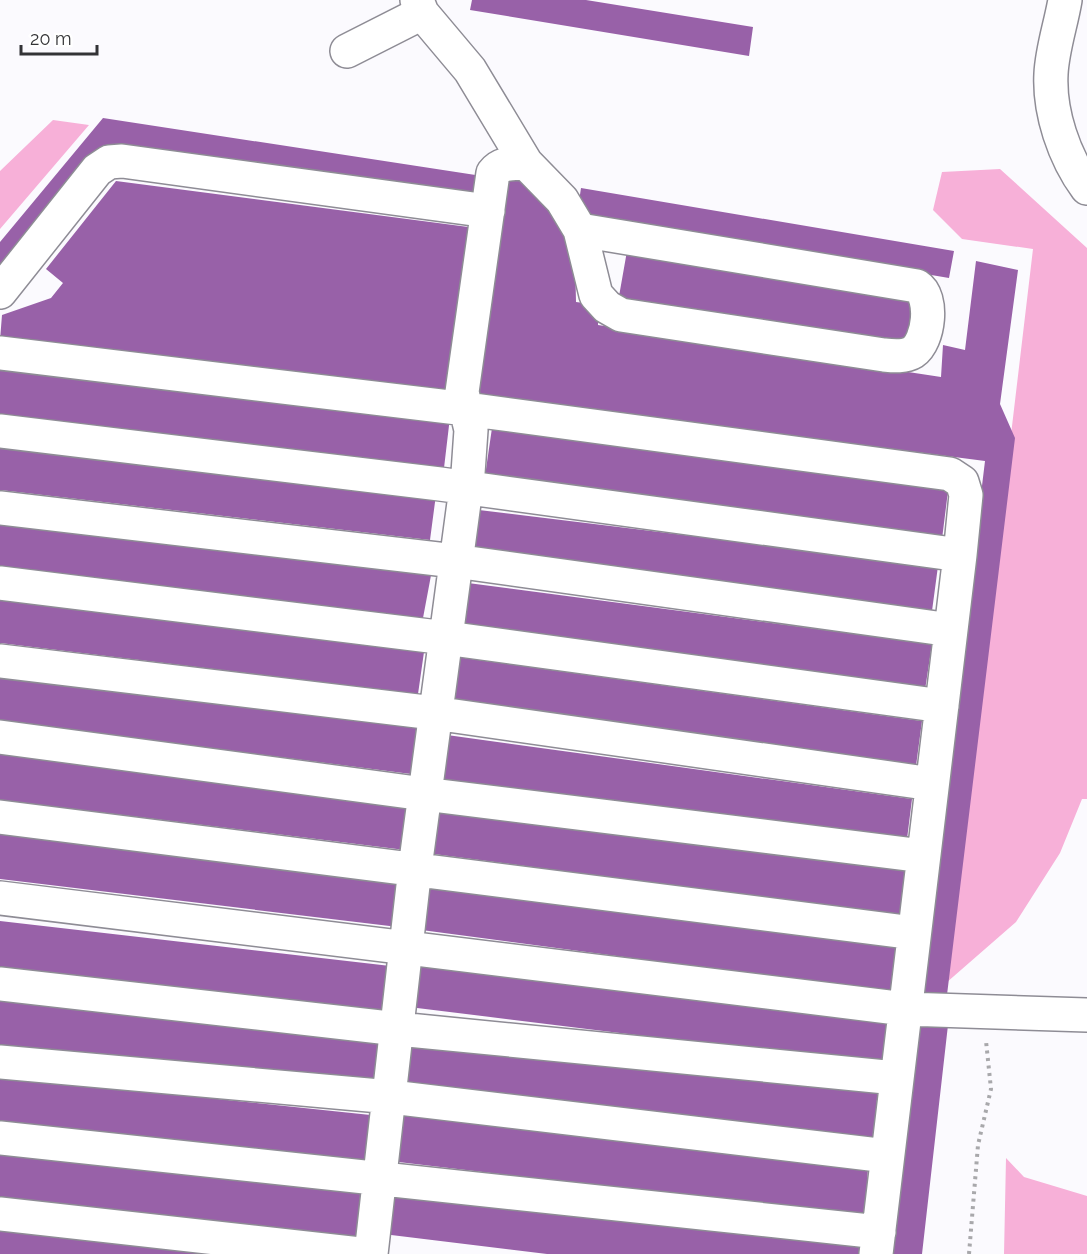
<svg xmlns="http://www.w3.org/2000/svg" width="1087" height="1254" viewBox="0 0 1087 1254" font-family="Raleway,sans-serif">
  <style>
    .forest { fill: #f7b0d8 }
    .building { fill: #9861a8 }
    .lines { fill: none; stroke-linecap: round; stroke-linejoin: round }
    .minor-casing { stroke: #8e8c95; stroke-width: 36 }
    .path { stroke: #a8a8ab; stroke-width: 4; stroke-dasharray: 3 4.5; stroke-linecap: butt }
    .minor { stroke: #fff; stroke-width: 33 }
  </style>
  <rect width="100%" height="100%" fill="#fbfafe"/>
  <path class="forest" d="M 53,120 L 89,125 L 0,229 L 0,171 Z
    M 1000,169 L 1087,248 L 1087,799 L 1082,799 L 1060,853 L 1016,922 L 946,983 L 1033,249 L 962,239 L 933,210 L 942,172 Z
    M 1006,1158 L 1024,1177 L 1087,1196 L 1087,1254 L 1004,1254 Z"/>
  <path class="building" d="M 472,0 L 586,0 L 753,27 L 749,56 L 470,10 Z
    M 103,118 L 482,176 L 477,197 L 108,147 L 0,282 L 0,242 Z
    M 502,176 L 532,182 L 562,210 L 575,258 L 576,302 L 599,305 L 598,325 L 941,377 L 943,345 L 965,350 L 976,261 L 1018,270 L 1000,404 L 1015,438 L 946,1003 L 920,999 L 985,461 L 470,394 Z
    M 116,181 L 476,228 L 453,399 L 0,340 L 2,315 L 51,298 L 63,283 L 46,269 Z
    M 581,188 L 954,251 L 949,278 L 577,215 Z
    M 627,251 L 920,296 L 910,347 L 618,302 Z
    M 0,367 L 450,417 L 444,468 L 0,415 Z
    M 492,428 L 948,491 L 942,539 L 485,476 Z
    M 0,438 L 437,487 L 430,540 L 0,490 Z
    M 479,510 L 938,566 L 932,611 L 474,555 Z
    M 0,517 L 432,570 L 423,618 L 0,567 Z
    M 468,583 L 932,644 L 925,690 L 462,629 Z
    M 0,590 L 425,645 L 418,694 L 0,643 Z
    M 457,657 L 922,721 L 916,766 L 450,703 Z
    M 0,669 L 417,721 L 411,774 L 0,721 Z
    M 447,735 L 912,799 L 906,847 L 441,783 Z
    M 0,748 L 411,799 L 405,850 L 0,800 Z
    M 433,799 L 905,864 L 902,916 L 426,853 Z
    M 0,832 L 405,876 L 398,927 L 0,879 Z
    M 420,884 L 900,942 L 893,993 L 414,929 Z
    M 0,921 L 399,967 L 394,1015 L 0,970 Z
    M 412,959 L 895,1017 L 889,1066 L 409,1007 Z
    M 0,996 L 386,1037 L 381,1086 L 0,1046 Z
    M 916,1020 L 948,1025 L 922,1254 L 889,1254 Z
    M 405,1032 L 878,1090 L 873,1138 L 398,1082 Z
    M 0,1076 L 380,1116 L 376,1163 L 0,1123 Z
    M 397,1107 L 868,1168 L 865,1217 L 390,1161 Z
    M 0,1151 L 370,1192 L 364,1242 L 0,1200 Z
    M 390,1187 L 863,1241 L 862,1254 L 547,1254 L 383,1234 Z
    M 0,1229 L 226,1254 L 0,1254 Z"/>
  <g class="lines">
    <defs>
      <path id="minor" d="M 1065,0 C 1061,24 1052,50 1051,74 C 1049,112 1064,157 1087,188
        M 422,13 L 470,70 L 526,163 L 562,200 L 580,230 L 596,295 L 607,307 L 621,315 L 884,355 C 894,356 905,357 913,352 C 929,341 934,297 917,286 L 580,230
        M 347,51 L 422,13 L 417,0
        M 0,292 L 97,170 L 109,162 L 122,161 L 488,211
        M 0,353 L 466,409 L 950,474 L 962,482 L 966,495 L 960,555 L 876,1254
        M 0,431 L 440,484 L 960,555
        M 0,508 L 455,561 L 951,630
        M 0,583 L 446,638 L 942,706
        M 0,661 L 434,713 L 932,784
        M 0,737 L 424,794 L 923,856
        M 0,817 L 914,933
        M 0,898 L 905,1009 L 1087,1015
        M 0,984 L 398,1029 L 896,1078
        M 0,1062 L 391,1097 L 887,1156
        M 0,1138 L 879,1232
        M 0,1214 L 360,1254
        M 371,1254 L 415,868 L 468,473 L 471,430 L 462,392 L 493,173 C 501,162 513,164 526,163"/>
    </defs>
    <use href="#minor" class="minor-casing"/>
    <path class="path" d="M 969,1254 L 978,1145 L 991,1089 L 986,1041"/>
    <use href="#minor" class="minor"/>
  </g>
  <path d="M21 45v9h76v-9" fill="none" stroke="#333336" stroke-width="3"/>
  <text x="30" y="45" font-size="18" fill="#333336" stroke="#ffffff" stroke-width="4.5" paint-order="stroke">20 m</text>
</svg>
